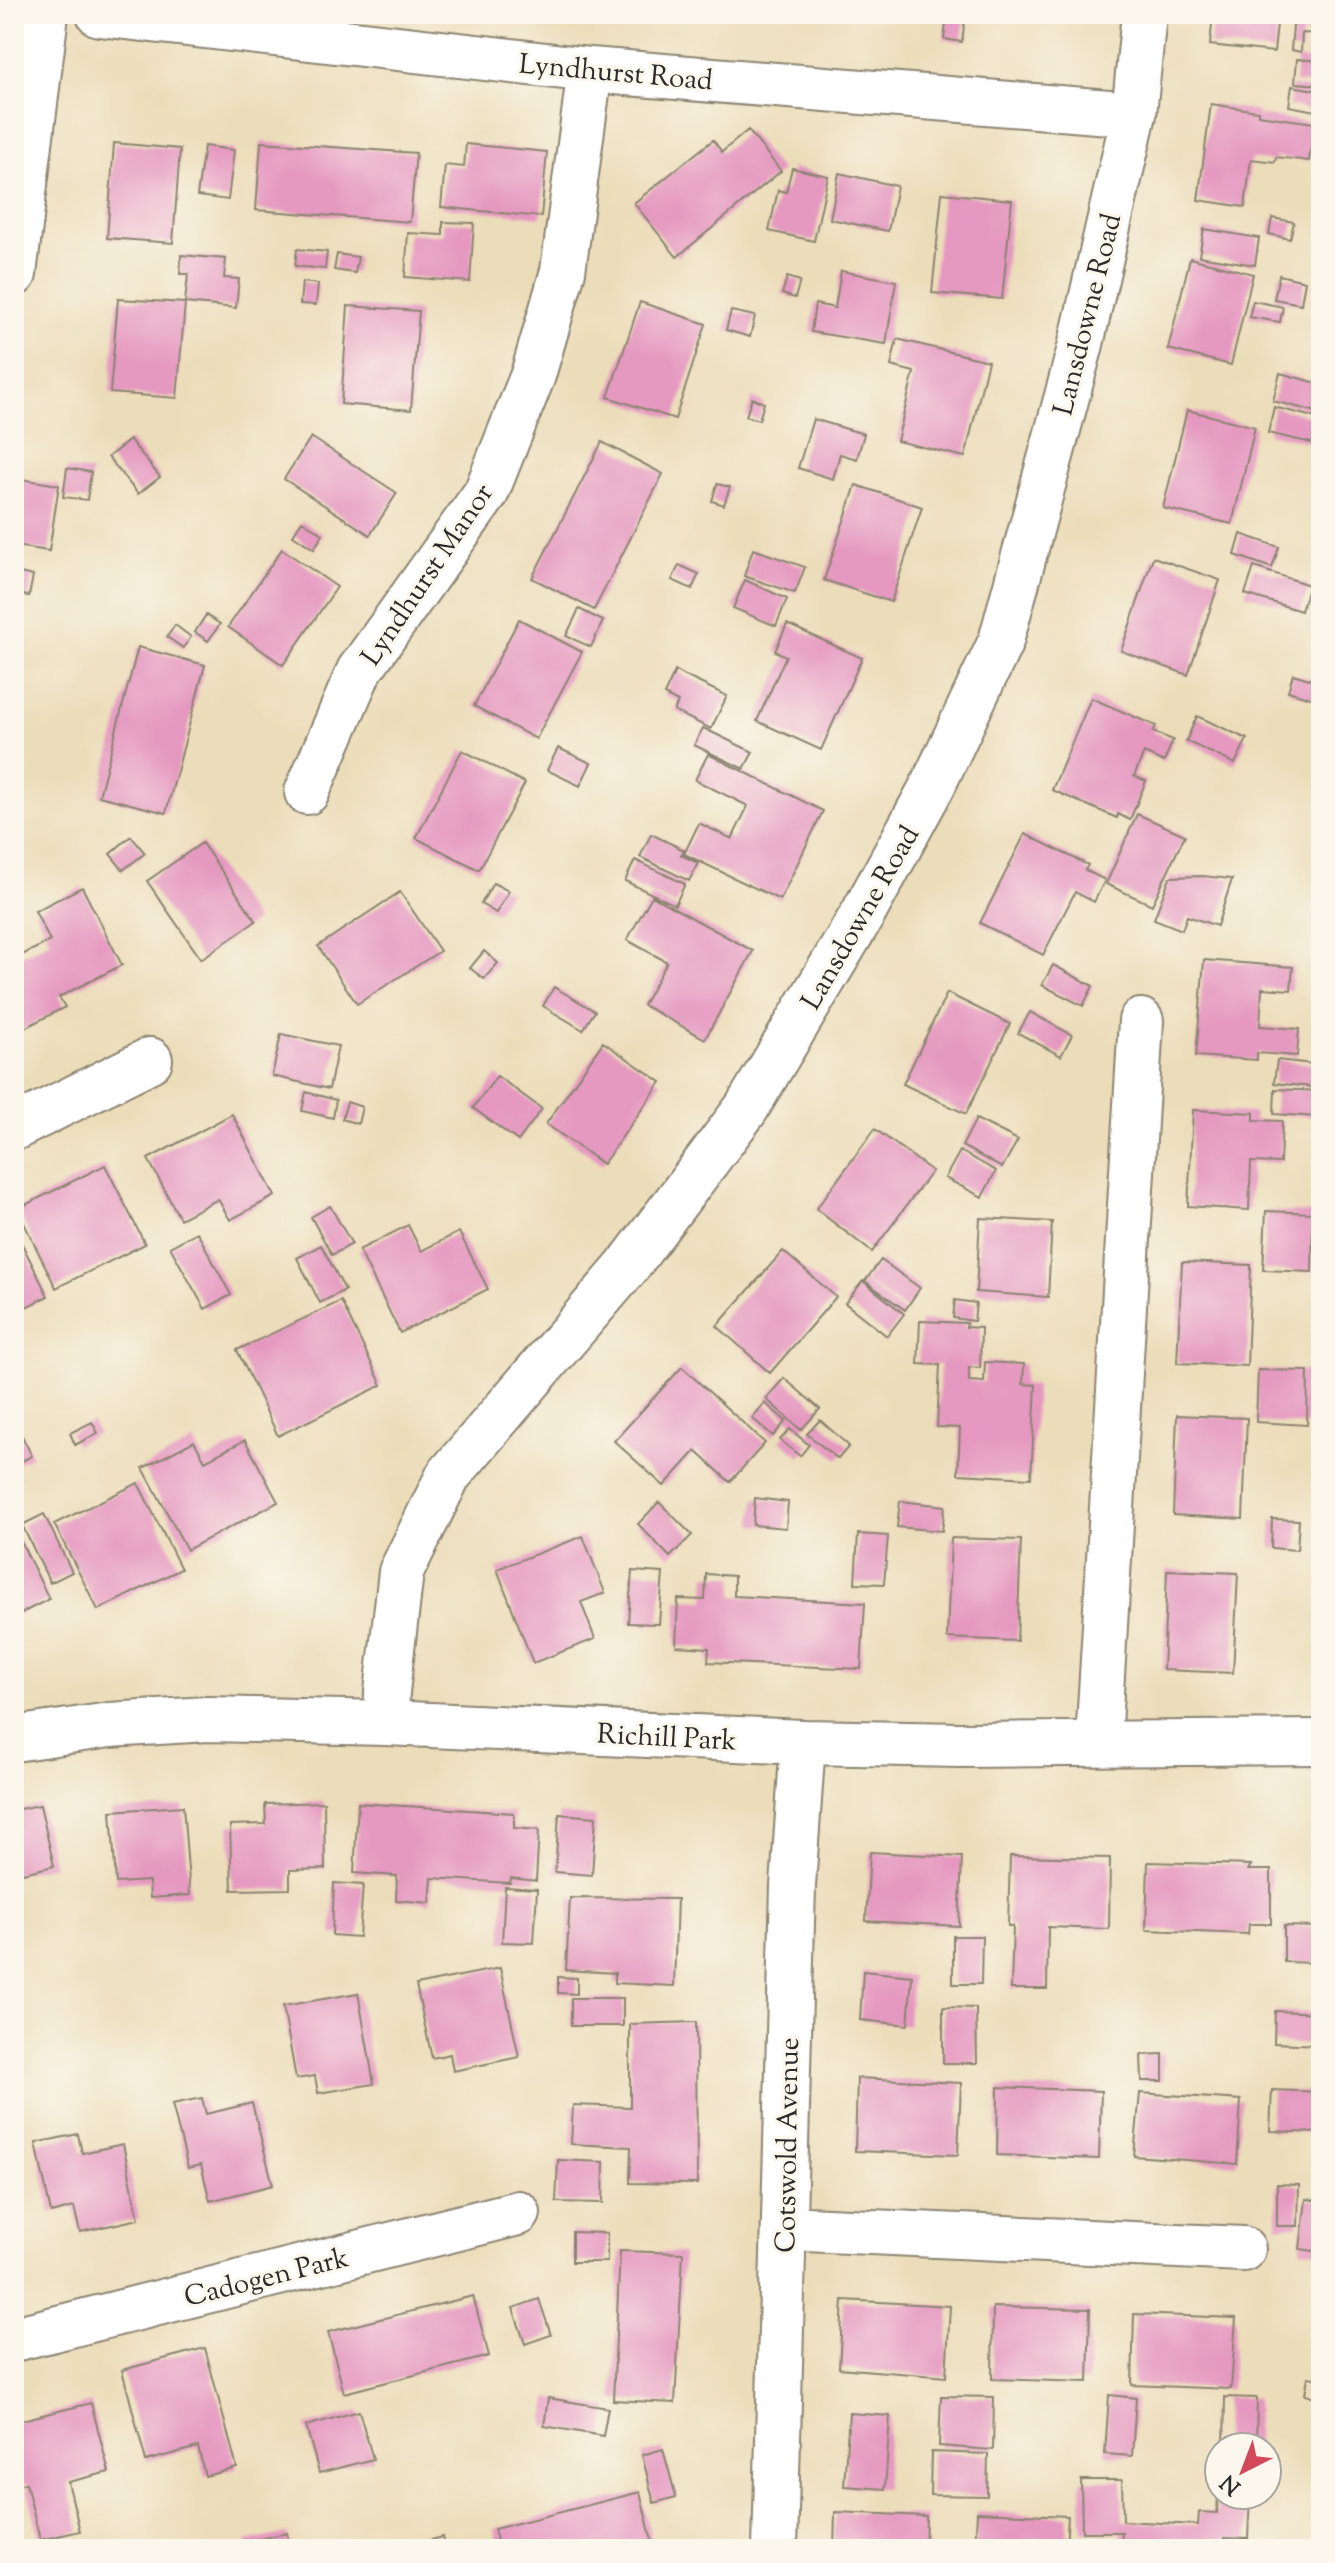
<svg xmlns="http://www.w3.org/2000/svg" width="1335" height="2563" viewBox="0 0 1335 2563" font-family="'Sorts Mill Goudy',serif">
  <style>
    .building { fill: #e598c0 }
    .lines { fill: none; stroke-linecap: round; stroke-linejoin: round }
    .street-casing { stroke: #8c8472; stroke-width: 48 }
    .street { stroke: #fff; stroke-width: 44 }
    .labels { text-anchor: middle; stroke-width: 6; stroke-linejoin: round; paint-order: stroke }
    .street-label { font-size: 28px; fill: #2b2b2b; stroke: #fbf7ec }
  </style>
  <rect width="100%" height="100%" fill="#fbf7ec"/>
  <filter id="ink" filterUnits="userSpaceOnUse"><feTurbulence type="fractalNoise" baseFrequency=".0125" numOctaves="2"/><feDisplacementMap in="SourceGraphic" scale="16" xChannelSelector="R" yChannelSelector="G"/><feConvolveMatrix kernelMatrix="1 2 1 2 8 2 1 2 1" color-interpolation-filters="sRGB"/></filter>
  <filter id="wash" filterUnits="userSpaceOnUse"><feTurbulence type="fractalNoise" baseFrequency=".006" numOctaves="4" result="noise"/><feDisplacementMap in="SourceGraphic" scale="32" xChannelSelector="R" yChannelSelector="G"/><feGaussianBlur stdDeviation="1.8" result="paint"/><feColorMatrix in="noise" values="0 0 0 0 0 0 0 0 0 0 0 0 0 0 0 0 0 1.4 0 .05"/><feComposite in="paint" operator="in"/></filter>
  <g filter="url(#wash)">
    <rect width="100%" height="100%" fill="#ecddba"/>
    <g id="blocks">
      <path class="building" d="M 1213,14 L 1278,14 L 1274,52 L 1210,45 Z
        M 1294,14 L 1321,14 L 1321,34 L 1302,33 L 1301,52 L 1291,50 Z
        M 947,15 L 965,17 L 962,42 L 944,39 Z
        M 1297,59 L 1321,61 L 1321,85 L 1295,83 Z
        M 1292,86 L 1321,91 L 1321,112 L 1289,106 Z
        M 1211,104 L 1258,111 L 1258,115 L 1314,123 L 1309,161 L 1276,157 L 1275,162 L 1251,159 L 1245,207 L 1198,200 Z
        M 748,130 L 781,171 L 677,257 L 634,203 L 713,140 L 722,152 Z
        M 261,142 L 416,153 L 410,222 L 256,210 Z
        M 114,143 L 180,149 L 173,243 L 107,238 Z
        M 466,144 L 547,152 L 541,217 L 441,207 L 445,165 L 464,167 Z
        M 204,146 L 234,150 L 228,200 L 197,196 Z
        M 792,168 L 828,176 L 814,241 L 769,231 L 778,190 L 786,192 Z
        M 839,173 L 897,186 L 888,231 L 830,219 Z
        M 942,193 L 1012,200 L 1002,299 L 932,293 Z
        M 1272,218 L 1294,222 L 1290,239 L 1269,234 Z
        M 443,222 L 474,223 L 470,282 L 405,277 L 408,233 L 443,235 Z
        M 1204,229 L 1259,238 L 1255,265 L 1199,256 Z
        M 297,249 L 327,252 L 325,269 L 295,266 Z
        M 337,254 L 358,257 L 355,273 L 334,270 Z
        M 181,255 L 226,259 L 224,278 L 239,279 L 236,308 L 185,303 L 188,274 L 180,274 Z
        M 1190,258 L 1253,274 L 1231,365 L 1168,349 Z
        M 841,271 L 896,281 L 886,344 L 811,332 L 815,304 L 835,308 Z
        M 1279,275 L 1305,281 L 1301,304 L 1274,299 Z
        M 787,277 L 800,281 L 795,298 L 782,294 Z
        M 302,282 L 318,284 L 316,305 L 300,304 Z
        M 118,299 L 185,303 L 177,398 L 110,393 Z
        M 1253,301 L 1283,307 L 1280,322 L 1249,317 Z
        M 640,302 L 706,324 L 675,419 L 608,397 Z
        M 348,306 L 419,311 L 411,410 L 341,404 Z
        M 731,311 L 755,316 L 750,337 L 726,330 Z
        M 897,339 L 988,361 L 965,457 L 897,441 L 914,372 L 891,366 Z
        M 1280,373 L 1321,384 L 1321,413 L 1273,401 Z
        M 752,398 L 764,403 L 759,420 L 746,416 Z
        M 1274,407 L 1321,419 L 1320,445 L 1268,433 Z
        M 1187,410 L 1255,427 L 1232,524 L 1163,508 Z
        M 813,419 L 864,434 L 857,459 L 840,454 L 833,479 L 798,468 Z
        M 311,437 L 397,493 L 370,535 L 284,479 Z
        M 130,440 L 160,477 L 138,494 L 108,457 Z
        M 602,442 L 663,474 L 594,610 L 532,578 Z
        M 67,468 L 91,472 L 87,500 L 63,497 Z
        M 14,478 L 59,485 L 49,551 L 14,546 Z
        M 717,484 L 730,487 L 724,505 L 712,501 Z
        M 856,485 L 922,507 L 891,602 L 824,580 Z
        M 302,521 L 323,534 L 314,549 L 293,535 Z
        M 1241,534 L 1279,547 L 1272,568 L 1235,555 Z
        M 282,549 L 337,587 L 283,665 L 228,627 Z
        M 753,549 L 805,567 L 795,593 L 744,576 Z
        M 1153,557 L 1220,580 L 1188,675 L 1121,651 Z
        M 679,565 L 699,574 L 692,589 L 672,580 Z
        M 1254,567 L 1309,585 L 1301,611 L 1245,594 Z
        M 20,573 L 33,576 L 29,596 L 16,594 Z
        M 745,580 L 787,599 L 776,626 L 733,608 Z
        M 579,609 L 603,621 L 591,647 L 566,636 Z
        M 206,615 L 220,624 L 208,641 L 195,632 Z
        M 519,619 L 582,652 L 536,739 L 474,706 Z
        M 787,624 L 862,658 L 821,750 L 757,721 L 786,656 L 775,651 Z
        M 175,625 L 191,637 L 183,648 L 167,637 Z
        M 138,647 L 205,665 L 166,813 L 99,796 Z
        M 675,671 L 727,696 L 711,729 L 674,711 L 678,702 L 664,695 Z
        M 1293,674 L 1319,682 L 1314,699 L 1288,691 Z
        M 1091,698 L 1156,726 L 1153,732 L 1173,740 L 1164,762 L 1144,753 L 1134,776 L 1146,781 L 1130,820 L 1118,814 L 1117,818 L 1052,790 Z
        M 1197,716 L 1247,739 L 1235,764 L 1186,741 Z
        M 703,728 L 753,752 L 744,769 L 694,745 Z
        M 558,748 L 591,763 L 580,786 L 547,770 Z
        M 462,750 L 525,783 L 479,870 L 416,838 Z
        M 708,754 L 823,811 L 780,900 L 684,854 L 699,823 L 732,839 L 748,806 L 695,780 Z
        M 1137,814 L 1185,835 L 1152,905 L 1106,884 Z
        M 651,834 L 684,850 L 681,855 L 698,863 L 689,881 L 640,857 Z
        M 1025,834 L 1088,865 L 1085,870 L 1105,880 L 1094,902 L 1075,892 L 1043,955 L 980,923 Z
        M 131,836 L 145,853 L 123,870 L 110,854 Z
        M 202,843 L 256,921 L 201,959 L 147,881 Z
        M 635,860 L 685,884 L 675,905 L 625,881 Z
        M 1203,876 L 1232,879 L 1217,926 L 1187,916 L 1182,930 L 1154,919 L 1170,877 Z
        M 493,883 L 509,891 L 496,913 L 481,904 Z
        M 82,887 L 122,965 L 59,997 L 65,1007 L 21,1030 L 14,1016 L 14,959 L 50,941 L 35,911 Z
        M 400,892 L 440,951 L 357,1004 L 318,946 Z
        M 652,896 L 753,951 L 705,1039 L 643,1005 L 667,962 L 627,940 Z
        M 484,951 L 498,963 L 484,979 L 470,968 Z
        M 1204,960 L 1293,967 L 1291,990 L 1262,988 L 1260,1026 L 1299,1029 L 1297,1056 L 1257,1053 L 1257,1060 L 1196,1056 Z
        M 1053,965 L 1093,986 L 1083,1006 L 1042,985 Z
        M 554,987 L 595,1011 L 583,1030 L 543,1006 Z
        M 947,993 L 1010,1024 L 966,1114 L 903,1084 Z
        M 1030,1012 L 1072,1035 L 1061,1056 L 1018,1033 Z
        M 281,1034 L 338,1046 L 329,1089 L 272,1076 Z
        M 603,1042 L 661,1082 L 603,1164 L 546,1124 Z
        M 1277,1060 L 1321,1065 L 1321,1088 L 1274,1083 Z
        M 497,1076 L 542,1109 L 518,1141 L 473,1108 Z
        M 1275,1089 L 1320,1091 L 1318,1117 L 1274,1114 Z
        M 306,1092 L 336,1100 L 333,1118 L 302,1111 Z
        M 347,1102 L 362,1107 L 358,1124 L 342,1119 Z
        M 1193,1110 L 1254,1113 L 1254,1120 L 1282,1121 L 1280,1163 L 1251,1162 L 1249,1210 L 1188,1206 Z
        M 232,1114 L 275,1196 L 230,1220 L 218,1199 L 180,1219 L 148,1159 Z
        M 976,1119 L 1018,1140 L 1002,1168 L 962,1146 Z
        M 875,1129 L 932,1171 L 872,1252 L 816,1209 Z
        M 960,1151 L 996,1171 L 982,1197 L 945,1178 Z
        M 105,1165 L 145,1244 L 56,1288 L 17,1209 Z
        M 330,1206 L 352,1244 L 332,1255 L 311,1217 Z
        M 1266,1211 L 1313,1213 L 1312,1272 L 1263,1270 Z
        M 980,1218 L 1052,1222 L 1048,1297 L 976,1292 Z
        M 408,1225 L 421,1251 L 459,1232 L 488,1289 L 400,1333 L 359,1250 Z
        M 14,1228 L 48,1296 L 14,1313 Z
        M 197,1232 L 231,1295 L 205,1309 L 170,1247 Z
        M 321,1245 L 345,1290 L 320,1303 L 297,1258 Z
        M 783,1251 L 836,1297 L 770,1373 L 717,1326 Z
        M 881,1260 L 920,1288 L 905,1310 L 865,1281 Z
        M 1182,1262 L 1251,1265 L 1247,1366 L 1177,1363 Z
        M 863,1281 L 904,1314 L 887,1336 L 845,1303 Z
        M 955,1300 L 976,1303 L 974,1321 L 953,1318 Z
        M 341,1301 L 382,1385 L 278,1436 L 237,1350 Z
        M 920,1321 L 967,1323 L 966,1327 L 981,1328 L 980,1368 L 969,1367 L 969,1381 L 984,1382 L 985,1362 L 1024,1364 L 1023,1384 L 1036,1385 L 1031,1478 L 958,1474 L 960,1428 L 937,1427 L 940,1365 L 918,1364 Z
        M 682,1367 L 765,1443 L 730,1482 L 696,1451 L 664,1486 L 614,1441 Z
        M 1258,1370 L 1308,1371 L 1307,1425 L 1256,1422 Z
        M 784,1378 L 820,1409 L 801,1430 L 766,1399 Z
        M 765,1403 L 786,1421 L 773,1436 L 752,1418 Z
        M 1177,1415 L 1247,1418 L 1243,1519 L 1173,1515 Z
        M 820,1420 L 849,1446 L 838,1459 L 807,1434 Z
        M 92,1422 L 98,1433 L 75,1445 L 70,1433 Z
        M 17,1426 L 32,1456 L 14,1465 L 14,1428 Z
        M 790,1429 L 809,1445 L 800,1456 L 780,1440 Z
        M 245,1440 L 278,1502 L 187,1550 L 143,1468 L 194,1441 L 205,1461 Z
        M 138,1483 L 181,1569 L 98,1610 L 54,1524 Z
        M 755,1498 L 788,1502 L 786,1528 L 753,1525 Z
        M 900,1501 L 945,1506 L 942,1531 L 897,1527 Z
        M 659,1502 L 692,1535 L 670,1557 L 638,1524 Z
        M 44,1514 L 72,1572 L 50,1583 L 22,1525 Z
        M 1272,1519 L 1299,1520 L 1297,1550 L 1271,1548 Z
        M 858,1534 L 888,1536 L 884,1584 L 855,1583 Z
        M 583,1536 L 605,1593 L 581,1602 L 595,1639 L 533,1663 L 497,1569 Z
        M 951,1538 L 1021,1540 L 1017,1641 L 947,1638 Z
        M 20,1540 L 49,1599 L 14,1617 L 14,1543 Z
        M 1167,1570 L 1238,1573 L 1233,1673 L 1163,1670 Z
        M 632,1571 L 663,1573 L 659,1624 L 628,1623 Z
        M 706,1574 L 734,1576 L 734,1596 L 865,1603 L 861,1669 L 708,1662 L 709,1648 L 676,1646 L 678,1599 L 705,1600 Z
        M 324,1802 L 325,1869 L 290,1870 L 290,1889 L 232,1890 L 230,1825 L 266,1824 L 265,1804 Z
        M 358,1803 L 514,1813 L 514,1828 L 539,1830 L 536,1881 L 511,1878 L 510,1883 L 432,1878 L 430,1903 L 396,1900 L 397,1876 L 354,1873 Z
        M 40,1805 L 54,1866 L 14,1875 L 14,1810 Z
        M 183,1806 L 190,1895 L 150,1898 L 149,1881 L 116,1883 L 111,1811 Z
        M 559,1814 L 596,1817 L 592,1875 L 555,1872 Z
        M 870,1852 L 962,1857 L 959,1926 L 866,1921 Z
        M 1010,1856 L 1110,1858 L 1109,1929 L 1048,1927 L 1047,1989 L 1011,1989 L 1013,1926 L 1008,1926 Z
        M 1148,1862 L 1251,1865 L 1248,1870 L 1271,1870 L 1271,1924 L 1249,1924 L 1248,1934 L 1146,1930 Z
        M 334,1883 L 363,1885 L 359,1937 L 332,1935 Z
        M 505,1887 L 537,1889 L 534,1943 L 502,1942 Z
        M 570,1898 L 677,1899 L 674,1986 L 615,1983 L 615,1973 L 566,1970 Z
        M 1284,1926 L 1321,1927 L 1321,1963 L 1284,1962 Z
        M 953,1936 L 982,1936 L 981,1984 L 953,1984 Z
        M 500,1968 L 519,2057 L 453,2071 L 450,2054 L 432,2058 L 416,1985 Z
        M 863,1971 L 912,1976 L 908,2025 L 860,2020 Z
        M 558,1977 L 577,1978 L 577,1994 L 558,1993 Z
        M 358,1993 L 374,2084 L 318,2093 L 315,2076 L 296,2079 L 283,2006 Z
        M 571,1998 L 623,1998 L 623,2026 L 571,2026 Z
        M 943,2007 L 976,2008 L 977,2063 L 943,2063 Z
        M 1275,2011 L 1321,2013 L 1320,2045 L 1274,2043 Z
        M 696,2022 L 697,2184 L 630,2183 L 631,2147 L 571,2144 L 573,2105 L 630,2107 L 630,2024 Z
        M 1163,2054 L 1163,2081 L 1142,2081 L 1141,2055 Z
        M 857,2078 L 961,2083 L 958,2155 L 855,2151 Z
        M 998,2087 L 1101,2091 L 1099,2159 L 997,2155 Z
        M 1272,2090 L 1321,2092 L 1321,2133 L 1270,2131 Z
        M 1140,2093 L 1241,2100 L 1237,2164 L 1134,2156 Z
        M 202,2098 L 206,2114 L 252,2103 L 273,2185 L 210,2201 L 201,2165 L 188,2168 L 172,2104 Z
        M 78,2134 L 82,2153 L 123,2144 L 139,2219 L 80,2232 L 74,2207 L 51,2213 L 36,2143 Z
        M 558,2160 L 604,2162 L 603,2203 L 556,2202 Z
        M 1277,2184 L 1299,2185 L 1298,2226 L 1277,2226 Z
        M 1306,2199 L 1321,2201 L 1321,2252 L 1300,2249 Z
        M 572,2232 L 607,2233 L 607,2262 L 572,2262 Z
        M 620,2251 L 683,2253 L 675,2403 L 613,2400 Z
        M 473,2296 L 489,2356 L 344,2393 L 328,2332 Z
        M 539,2299 L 551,2335 L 525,2344 L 513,2308 Z
        M 843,2300 L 950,2306 L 946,2377 L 839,2368 Z
        M 993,2307 L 1090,2309 L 1088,2382 L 992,2379 Z
        M 1134,2314 L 1236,2318 L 1231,2389 L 1132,2385 Z
        M 205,2348 L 237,2468 L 205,2476 L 198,2447 L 146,2461 L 122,2370 Z
        M 1308,2377 L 1321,2379 L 1321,2398 L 1305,2395 Z
        M 1109,2395 L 1136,2398 L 1132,2456 L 1105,2454 Z
        M 941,2396 L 994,2397 L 993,2450 L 939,2446 Z
        M 1225,2397 L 1257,2398 L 1256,2447 L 1224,2447 Z
        M 548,2398 L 608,2408 L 603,2436 L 544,2426 Z
        M 91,2403 L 109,2472 L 68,2482 L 80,2531 L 40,2540 L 26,2483 L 14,2486 L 14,2422 Z
        M 359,2411 L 373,2459 L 319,2473 L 306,2426 Z
        M 849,2413 L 890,2416 L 885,2489 L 844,2486 Z
        M 663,2449 L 676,2497 L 654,2503 L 642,2455 Z
        M 931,2452 L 988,2454 L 987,2496 L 930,2495 Z
        M 1081,2480 L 1122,2480 L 1123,2521 L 1198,2525 L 1199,2512 L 1217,2513 L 1218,2495 L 1250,2495 L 1248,2539 L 1225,2538 L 1224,2549 L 1121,2549 L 1122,2532 L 1082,2532 Z
        M 640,2492 L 654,2549 L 499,2549 L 494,2529 Z
        M 835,2512 L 926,2516 L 925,2549 L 834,2549 Z
        M 977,2512 L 1068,2516 L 1066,2549 L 975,2549 Z
        M 287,2533 L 291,2549 L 248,2549 L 246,2542 Z
        M 442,2537 L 445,2549 L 400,2549 L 400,2548 Z"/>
    </g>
  </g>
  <g filter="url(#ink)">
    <use href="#blocks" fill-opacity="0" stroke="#8c8472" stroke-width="2"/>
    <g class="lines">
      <defs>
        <path id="street" d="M 99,14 L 590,70 L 1134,114
          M 14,274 L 46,14
          M 307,792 L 359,671 L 486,493 L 533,375 L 563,271 L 590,70
          M 14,1128 L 150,1060
          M 386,1723 L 387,1692 L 401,1572 L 448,1476 L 627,1267 L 746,1109 L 864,912 L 933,785 L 1001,641 L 1080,348 L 1134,114 L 1144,14
          M 14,1739 L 110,1725 L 207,1719 L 386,1723 L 803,1742 L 961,1745 L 1321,1742
          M 1098,1743 L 1141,1021
          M 784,2228 L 1243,2249
          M 14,2339 L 518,2213
          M 775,2549 L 793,1886 L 803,1742"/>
      </defs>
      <use href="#street" class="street-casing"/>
      <use href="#street" class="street"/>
    </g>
  </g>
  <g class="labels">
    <g class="street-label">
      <text transform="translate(616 71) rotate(5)" y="10">Lyndhurst Road</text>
      <text transform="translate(1086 314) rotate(-76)" y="10">Lansdowne Road</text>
      <text transform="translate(426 574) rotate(-56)" y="10">Lyndhurst Manor</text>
      <text transform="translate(859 917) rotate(-60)" y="10">Lansdowne Road</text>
      <text transform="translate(667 1736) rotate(3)" y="10">Richill Park</text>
      <text transform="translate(786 2145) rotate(-89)" y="10">Cotswold Avenue</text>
      <text transform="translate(266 2276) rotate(-14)" y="10">Cadogen Park</text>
    </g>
  </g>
  <rect width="1335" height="2563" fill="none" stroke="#fbf7ec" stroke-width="48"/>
  <g transform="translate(1243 2471) rotate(222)"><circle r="38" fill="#fbf7ec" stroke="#a8a59f" stroke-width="2"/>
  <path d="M0-6L14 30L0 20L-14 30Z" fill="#d1495b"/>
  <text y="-12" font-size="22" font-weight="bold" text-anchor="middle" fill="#2b2b2b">N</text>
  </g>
</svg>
